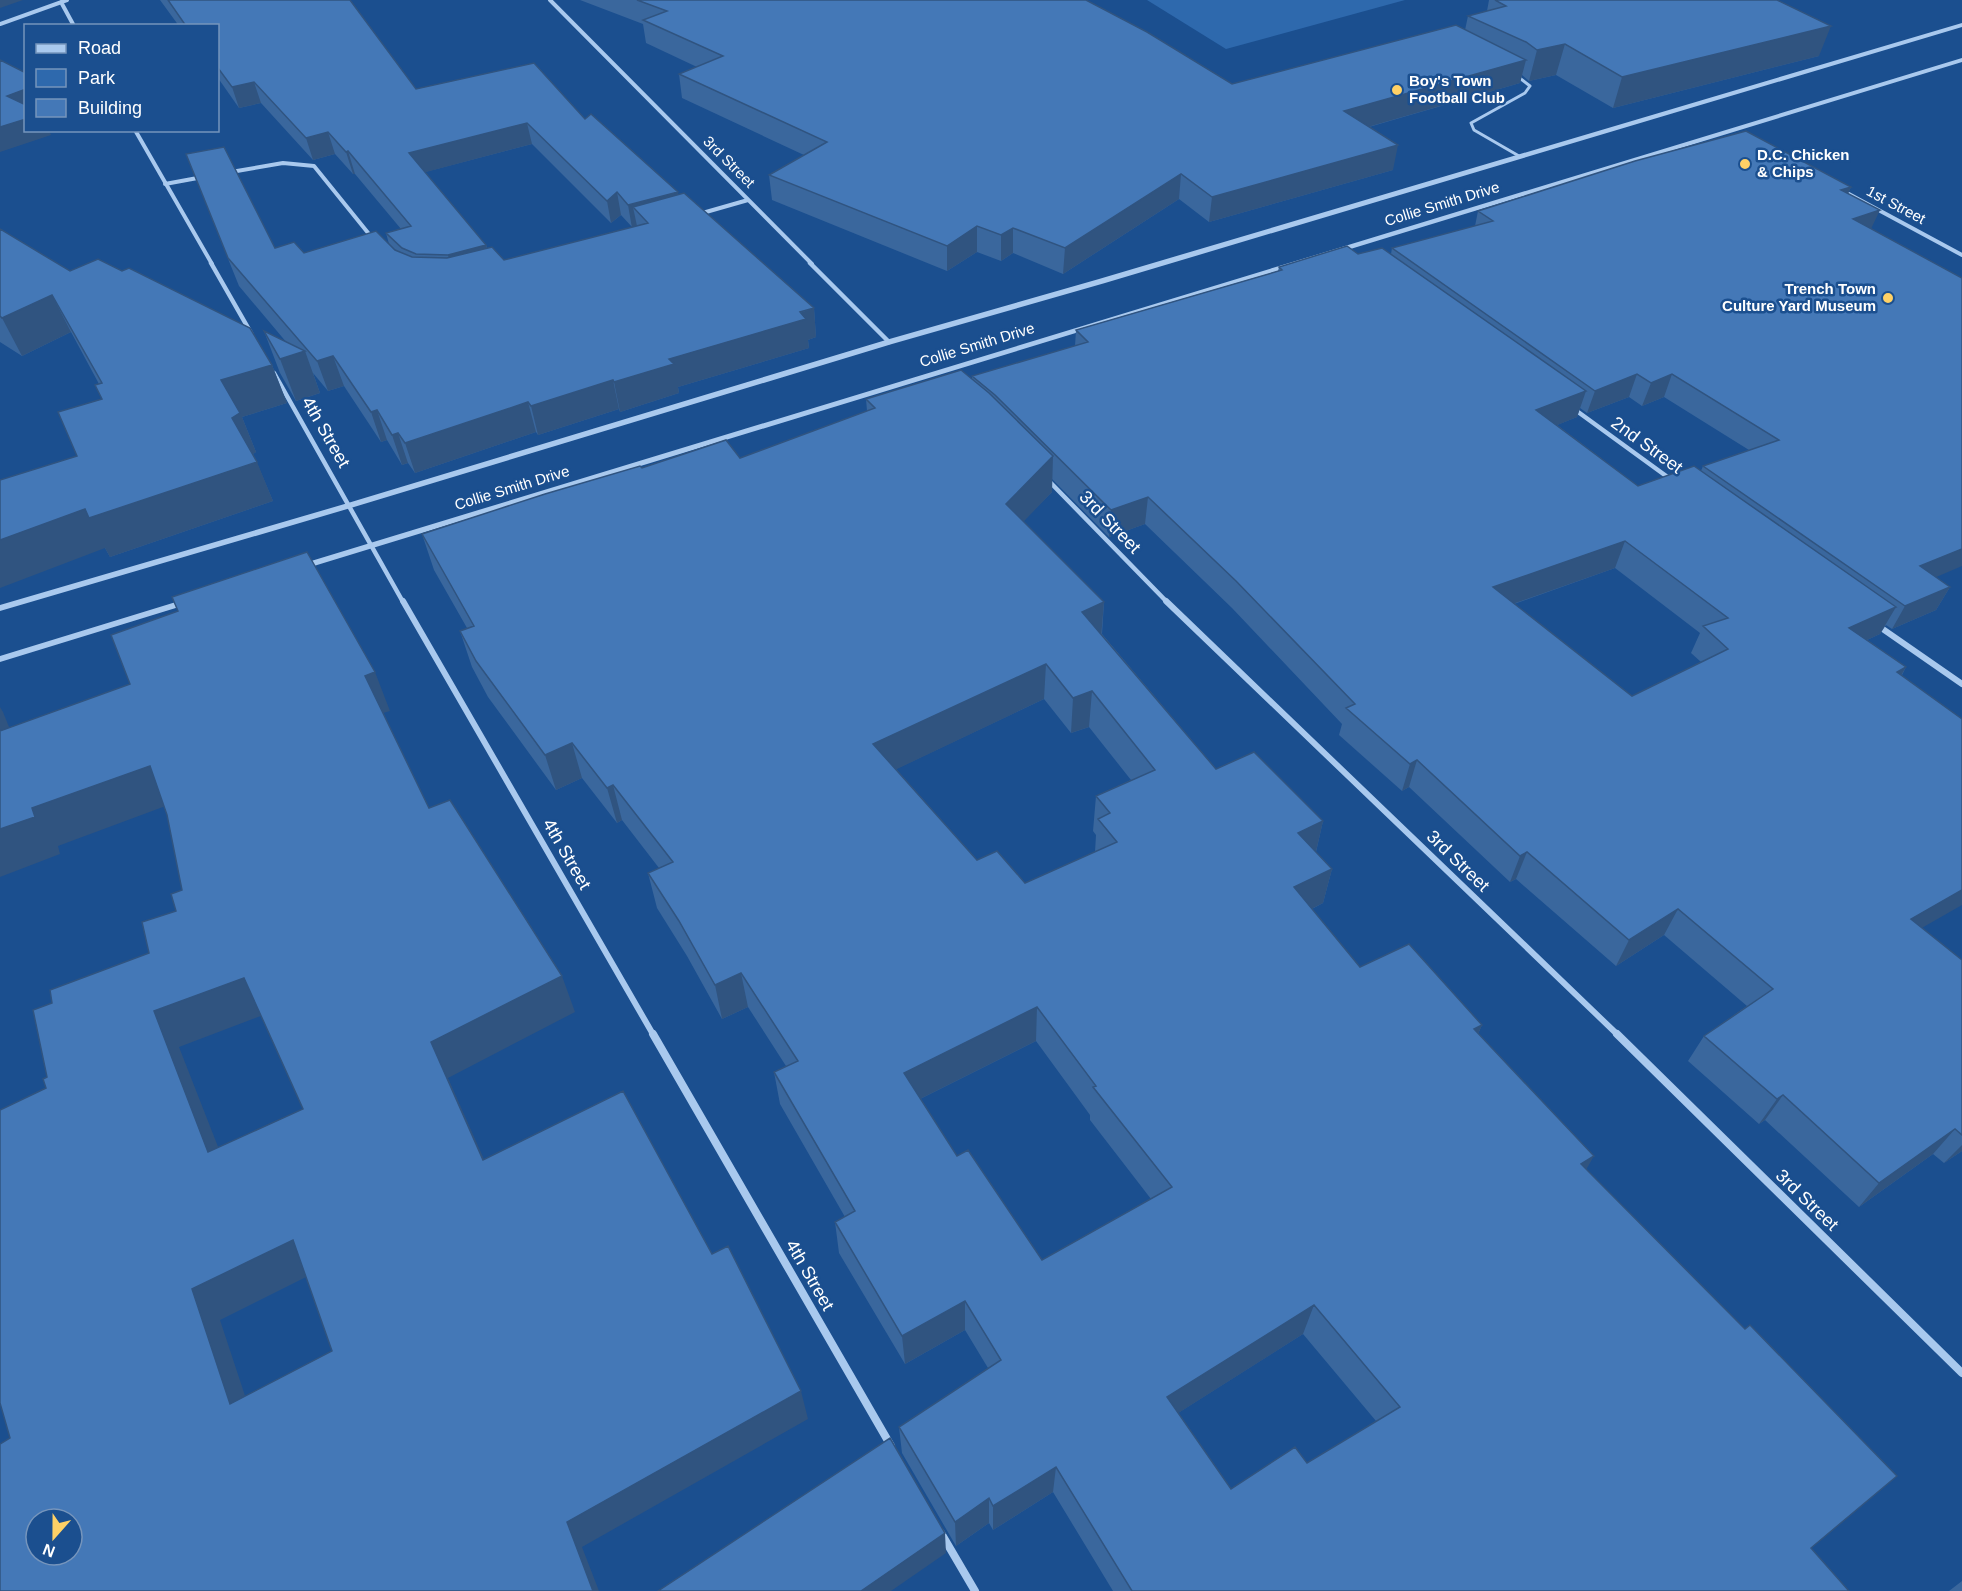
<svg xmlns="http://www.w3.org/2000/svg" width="1962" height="1591" viewBox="0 0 1962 1591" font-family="Arial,sans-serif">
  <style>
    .green { fill: #2e69ad }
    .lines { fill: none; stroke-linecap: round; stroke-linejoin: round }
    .service { stroke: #a9c9ee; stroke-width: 3 }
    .minor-far3 { stroke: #a9c9ee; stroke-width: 4 }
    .minor-far2 { stroke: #a9c9ee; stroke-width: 4.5 }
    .minor-far1 { stroke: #a9c9ee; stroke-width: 6 }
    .minor { stroke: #a9c9ee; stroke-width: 8 }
    .tertiary { fill: #a9c9ee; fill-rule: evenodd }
    .wall { fill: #3a679d; fill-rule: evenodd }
    .shaded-wall { fill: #305480 }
    .building { fill: #4478b7; stroke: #305480; stroke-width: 1.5; fill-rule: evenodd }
    .poi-dot { fill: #ffd166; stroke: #1b4f8f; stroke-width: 2 }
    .labels { text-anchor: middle; stroke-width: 5; stroke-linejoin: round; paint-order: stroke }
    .far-poi-label { font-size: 15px; font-weight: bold; fill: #fff; stroke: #1b4f8f; text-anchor: start }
    .far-street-label { font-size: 15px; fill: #fff; stroke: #1b4f8f }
    .street-label { font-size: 18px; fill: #fff; stroke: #1b4f8f }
  </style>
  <rect width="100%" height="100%" fill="#1b4f8f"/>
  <path class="green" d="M 1147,0 L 1405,0 L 1226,49 Z"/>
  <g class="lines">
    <path class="service" d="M 1517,76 L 1530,86 L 1525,93 L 1471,123 L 1474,130 L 1519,156"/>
    <path class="minor-far3" d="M 550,0 L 812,264
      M 61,2 L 74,26
      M 0,24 L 67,0
      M 135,130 L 212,264
      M 231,172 L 283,163 L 314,166 L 373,239
      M 165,184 L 203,177
      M 1847,193 L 1962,255
      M 699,214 L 748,200"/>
    <path class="minor-far2" d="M 211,263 L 251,333
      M 810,263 L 889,342
      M 274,373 L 403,602
      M 1574,409 L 1673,481
      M 1047,479 L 1167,602"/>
    <path class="minor-far1" d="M 403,601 L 654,1036
      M 1166,601 L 1619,1036
      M 1877,625 L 1962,684"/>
    <path class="minor" d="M 653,1034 L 891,1446
      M 1617,1034 L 1962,1373
      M 941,1533 L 975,1591"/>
    <path class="tertiary" d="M 1962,23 L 1962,27 L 1105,283 L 892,344 L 354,507 L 0,611 L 0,605 L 348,503 L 886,340 L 1099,279 Z
      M 1962,58 L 1962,62 L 304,569 L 298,569 L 296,567 L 298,565 Z
      M 189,598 L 192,599 L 194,601 L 192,603 L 0,662 L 0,656 Z"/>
  </g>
  <path class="wall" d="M 160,0 L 350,0 L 416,89 L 585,119 L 678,195 L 814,308 L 816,337 L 808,340 L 809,348 L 678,387 L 679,393 L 620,412 L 619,409 L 538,435 L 536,432 L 415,473 L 408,463 L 402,465 L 387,440 L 381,442 L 344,386 L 328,391 L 313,373 L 320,393 L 296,401 L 280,373 L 264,331 L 287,343 L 239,286 L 186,154 L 275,248 L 304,253 L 389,244 L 386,233 L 401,229 L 355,174 L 353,174 L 335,154 L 313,160 L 261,103 L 239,108 L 218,78 L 218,26 L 179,26 ZM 532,144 L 611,223 L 621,215 L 632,227 L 504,260 L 487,248 L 486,245 L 425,172 Z
    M 580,0 L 1086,0 L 1232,84 L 1465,30 L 1468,16 L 1487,11 L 1489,0 L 1778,0 L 1819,56 L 1613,108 L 1556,75 L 1529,81 L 1522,75 L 1520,83 L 1369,127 L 1393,170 L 1209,222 L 1179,199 L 1063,274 L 1013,253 L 1001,261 L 977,252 L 947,271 L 772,200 L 769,175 L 804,155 L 682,98 L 679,74 L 697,67 L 646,43 L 643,24 Z
    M 1851,187 L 1848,193 L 1871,229 L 1935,577 L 1950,587 L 1936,610 L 1892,629 L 1886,625 L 1880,634 L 1867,640 L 1906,667 L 1902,675 L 1922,928 L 1962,960 L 1962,1151 L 1944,1163 L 1933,1154 L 1859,1207 L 1765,1120 L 1759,1124 L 1688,1061 L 1704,1036 L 1747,1006 L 1664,935 L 1616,966 L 1516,879 L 1510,882 L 1409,787 L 1402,791 L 1339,735 L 1342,724 L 1232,608 L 1145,524 L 1109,537 L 1052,479 L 1052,492 L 1023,521 L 1104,602 L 1102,634 L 1216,769 L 1323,821 L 1316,852 L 1332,869 L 1323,903 L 1312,909 L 1360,967 L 1482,1025 L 1478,1034 L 1586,1170 L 1811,1548 L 1849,1591 L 1113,1591 L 1053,1492 L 993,1530 L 989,1523 L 956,1546 L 902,1453 L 899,1427 L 988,1368 L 965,1330 L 905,1364 L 839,1253 L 835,1222 L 845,1217 L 780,1104 L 774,1072 L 786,1066 L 748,1007 L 722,1019 L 687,956 L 657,908 L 648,873 L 659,868 L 622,820 L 617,823 L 582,778 L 556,790 L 488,697 L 472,667 L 460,631 L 467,628 L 434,570 L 422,534 L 642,468 L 740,458 L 867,411 L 866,399 L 972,379 L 972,376 L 1075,346 L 1076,330 L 1278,271 L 1279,267 L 1358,254 L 1391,254 L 1392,248 L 1475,226 L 1478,211 ZM 1629,397 L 1642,406 L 1664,397 L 1749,450 L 1703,466 L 1701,471 L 1638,486 L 1557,425 L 1577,417 L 1580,408 L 1587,413 ZM 1615,568 L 1700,633 L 1691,653 L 1701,662 L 1632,696 L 1514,604 ZM 1044,699 L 1071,733 L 1089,727 L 1131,780 L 1096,796 L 1093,831 L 1096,835 L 1095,852 L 1025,883 L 977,860 L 896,769 ZM 1036,1041 L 1090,1115 L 1090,1120 L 1151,1199 L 1042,1260 L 957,1156 L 920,1099 ZM 1303,1334 L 1376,1421 L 1307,1463 L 1231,1489 L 1178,1413 Z
    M 0,229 L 70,271 L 272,365 L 287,403 L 242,417 L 256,452 L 253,454 L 273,501 L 110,557 L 105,548 L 77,456 L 102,399 L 95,385 L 99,384 L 71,332 L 22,356 L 0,342 Z
    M 1962,1581 L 1962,1591 L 1949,1591 Z"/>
  <path class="shaded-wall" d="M 0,0 L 23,0 L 0,8 Z
    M 1831,26 L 1819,56 L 1613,108 L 1622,77 Z
    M 1565,44 L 1556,75 L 1529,81 L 1537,50 Z
    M 1526,60 L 1520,83 L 1340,135 L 1344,111 Z
    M 254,82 L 261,103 L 239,108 L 232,87 Z
    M 26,89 L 26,114 L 7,96 Z
    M 26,119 L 26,130 L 49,130 L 51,135 L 0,152 L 0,127 Z
    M 527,123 L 532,144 L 415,175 L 409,153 Z
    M 328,132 L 335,154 L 313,160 L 306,138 Z
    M 1398,145 L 1393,170 L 1209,222 L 1212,197 Z
    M 348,151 L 355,174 L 353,174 L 346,152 Z
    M 1181,174 L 1179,199 L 1063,274 L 1065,248 Z
    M 1851,187 L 1842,208 L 1841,190 Z
    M 617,192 L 621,215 L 611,223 L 607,201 Z
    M 678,192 L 681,214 L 633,207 L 637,226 L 632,228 L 628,205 Z
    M 1880,210 L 1870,231 L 1853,219 Z
    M 977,226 L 977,252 L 947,271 L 947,246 Z
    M 1013,228 L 1013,253 L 1001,261 L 1001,235 Z
    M 486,245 L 492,268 L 454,278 L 448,255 Z
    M 52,295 L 71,332 L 22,356 L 2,318 Z
    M 814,308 L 816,337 L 808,340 L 809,348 L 678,387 L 679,393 L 620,412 L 614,382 L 669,359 Z
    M 305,351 L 320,393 L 296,401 L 280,359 Z
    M 333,356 L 344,386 L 328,391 L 317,361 Z
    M 272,365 L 287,403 L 242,417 L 256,452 L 249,457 L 232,418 L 221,380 Z
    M 1637,374 L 1629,397 L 1587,413 L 1595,391 Z
    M 1672,374 L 1664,397 L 1642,406 L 1651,383 Z
    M 613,380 L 619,409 L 538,435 L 531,406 Z
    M 1586,391 L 1577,417 L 1528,437 L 1536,410 Z
    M 528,402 L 536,432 L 415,473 L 405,443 Z
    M 377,410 L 387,440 L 381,442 L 371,412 Z
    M 398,433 L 408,463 L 402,465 L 392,435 Z
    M 1053,456 L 1052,492 L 1006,540 L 1006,504 Z
    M 257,462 L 273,501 L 110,557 L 105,548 L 0,588 L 0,540 L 85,509 Z
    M 1148,497 L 1145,524 L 1109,537 L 1111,510 Z
    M 1625,541 L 1615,568 L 1484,614 L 1493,587 Z
    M 1962,549 L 1962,566 L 1906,590 L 1920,566 Z
    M 1950,587 L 1936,610 L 1892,629 L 1905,606 Z
    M 1104,602 L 1101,638 L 1082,612 Z
    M 1896,607 L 1880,634 L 1834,655 L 1849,628 Z
    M 1046,664 L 1044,699 L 876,779 L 873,744 Z
    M 1906,667 L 1890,694 L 1897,672 Z
    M 375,672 L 390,711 L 380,714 L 365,676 Z
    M 1092,691 L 1089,727 L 1071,733 L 1073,698 Z
    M 0,707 L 3,712 L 26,769 L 0,730 Z
    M 572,743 L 582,778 L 556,790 L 545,755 Z
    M 1417,760 L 1409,787 L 1402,791 L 1410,764 Z
    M 150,766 L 171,804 L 58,846 L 60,854 L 0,877 L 0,829 L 32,808 Z
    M 613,785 L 622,820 L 617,823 L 607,788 Z
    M 1323,821 L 1315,856 L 1298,833 Z
    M 1527,852 L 1516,879 L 1510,882 L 1520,856 Z
    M 1332,869 L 1323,903 L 1286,922 L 1294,887 Z
    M 1962,890 L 1962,905 L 1892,945 L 1911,919 Z
    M 1678,909 L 1664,935 L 1616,966 L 1629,940 Z
    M 741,973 L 748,1007 L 722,1019 L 715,985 Z
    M 562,976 L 575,1012 L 448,1078 L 499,1193 L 483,1160 L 431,1042 Z
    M 244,978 L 266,1014 L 179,1047 L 233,1185 L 208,1152 L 154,1011 Z
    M 1037,1007 L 1036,1041 L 906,1106 L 904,1073 Z
    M 1482,1025 L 1467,1058 L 1474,1029 Z
    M 1783,1095 L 1765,1120 L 1759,1124 L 1777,1099 Z
    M 1955,1129 L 1933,1154 L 1859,1207 L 1879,1183 Z
    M 1962,1145 L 1962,1151 L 1944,1163 Z
    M 1594,1156 L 1576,1187 L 1581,1164 Z
    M 293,1240 L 316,1272 L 220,1320 L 257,1432 L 230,1404 L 192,1289 Z
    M 965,1301 L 965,1330 L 905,1364 L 902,1336 Z
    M 1314,1305 L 1303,1334 L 1161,1424 L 1167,1397 Z
    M 801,1391 L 808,1419 L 582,1547 L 599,1591 L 593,1591 L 567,1522 Z
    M 1056,1467 L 1053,1492 L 993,1530 L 993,1506 Z
    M 989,1498 L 989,1523 L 956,1546 L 955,1522 Z
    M 945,1533 L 946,1553 L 891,1591 L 861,1591 Z"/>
  <path class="building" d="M 168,0 L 350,0 L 416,89 L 534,63 L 585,119 L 591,114 L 678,192 L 628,205 L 617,192 L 607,201 L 527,123 L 409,153 L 486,245 L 448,255 L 416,254 L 402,248 L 386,233 L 411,226 L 348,151 L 346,152 L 328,132 L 306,138 L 254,82 L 232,87 L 218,68 L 218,26 L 186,26 Z
    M 637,0 L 1086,0 L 1147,32 L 1232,84 L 1456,25 L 1526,60 L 1344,111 L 1398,145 L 1212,197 L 1181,174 L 1065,248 L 1013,228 L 1001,235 L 977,226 L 947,246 L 769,175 L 827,142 L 679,74 L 723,56 L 643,20 L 667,11 Z
    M 1495,0 L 1777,0 L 1831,26 L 1622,77 L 1565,44 L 1537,50 L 1526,42 L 1468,16 L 1506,6 Z
    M 0,60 L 26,73 L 26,89 L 7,96 L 26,105 L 26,119 L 0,127 Z
    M 1746,131 L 1851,187 L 1841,190 L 1880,210 L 1853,219 L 1962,278 L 1962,549 L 1920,566 L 1950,587 L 1905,606 L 1703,466 L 1779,440 L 1672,374 L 1651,383 L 1637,374 L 1595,391 L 1392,248 L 1493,221 L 1478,211 L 1635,161 Z
    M 224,147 L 275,248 L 294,242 L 304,253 L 376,231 L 395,250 L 412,257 L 447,258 L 492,247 L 504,260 L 648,223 L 633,207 L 684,193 L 814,308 L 800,312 L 806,319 L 669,359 L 674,364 L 614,382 L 613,380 L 531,406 L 528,402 L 405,443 L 398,433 L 392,435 L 377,410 L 371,412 L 333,356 L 317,361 L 228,258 L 186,154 Z
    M 0,229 L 70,271 L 98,259 L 122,271 L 129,268 L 250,328 L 272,365 L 221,380 L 240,413 L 232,418 L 257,462 L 89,518 L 85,509 L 0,540 L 0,480 L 77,456 L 58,412 L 102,399 L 95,385 L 102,383 L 52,295 L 2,318 L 0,316 Z
    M 1347,246 L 1358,254 L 1382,248 L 1586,391 L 1536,410 L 1638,486 L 1694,466 L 1896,607 L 1849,628 L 1906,667 L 1897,672 L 1962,719 L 1962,890 L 1911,919 L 1962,960 L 1962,1135 L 1955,1129 L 1879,1183 L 1783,1095 L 1777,1099 L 1704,1036 L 1773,989 L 1678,909 L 1629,940 L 1527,852 L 1520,856 L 1417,760 L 1410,764 L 1346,708 L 1355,704 L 1236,581 L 1148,497 L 1111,510 L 995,395 L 972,376 L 1088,342 L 1076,330 L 1282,270 L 1279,267 ZM 1625,541 L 1728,618 L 1703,626 L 1728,649 L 1632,696 L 1493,587 Z
    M 264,331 L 305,351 L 280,359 Z
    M 961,370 L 989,393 L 1053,456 L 1006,504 L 1104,602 L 1082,612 L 1216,769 L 1254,752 L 1323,821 L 1298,833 L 1332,869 L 1294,887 L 1360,967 L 1409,944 L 1482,1025 L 1474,1029 L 1594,1156 L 1581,1164 L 1745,1329 L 1750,1325 L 1897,1476 L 1811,1548 L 1849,1591 L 1132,1591 L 1056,1467 L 993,1506 L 989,1498 L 955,1522 L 899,1427 L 1001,1360 L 965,1301 L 902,1336 L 835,1222 L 855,1211 L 774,1072 L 798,1061 L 741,973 L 715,985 L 679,921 L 648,873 L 673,862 L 613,785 L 607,788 L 572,743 L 545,755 L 476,661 L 460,631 L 474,626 L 422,534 L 545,494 L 640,466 L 642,468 L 726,440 L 740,458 L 875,408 L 866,399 ZM 1046,664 L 1073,698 L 1092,691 L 1155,770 L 1096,796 L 1110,813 L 1098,819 L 1117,842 L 1025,883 L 997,851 L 977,860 L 873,744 ZM 1037,1007 L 1096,1086 L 1093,1087 L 1172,1187 L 1042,1260 L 968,1150 L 957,1156 L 904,1073 ZM 1314,1305 L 1400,1407 L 1307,1463 L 1295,1447 L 1231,1489 L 1167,1397 Z
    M 307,552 L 375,672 L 365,676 L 429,808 L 450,800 L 562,976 L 431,1042 L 483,1160 L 623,1091 L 712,1254 L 728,1246 L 801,1391 L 567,1522 L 593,1591 L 0,1591 L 0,1444 L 10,1438 L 0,1403 L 0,1110 L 46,1088 L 43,1079 L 47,1077 L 33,1010 L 52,1003 L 50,990 L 149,953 L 142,922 L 176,911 L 171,894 L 182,890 L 167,815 L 150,766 L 32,808 L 35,817 L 0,829 L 0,730 L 0,731 L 130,684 L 111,635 L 178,611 L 172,597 ZM 244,978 L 303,1109 L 208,1152 L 154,1011 ZM 293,1240 L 332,1351 L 230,1404 L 192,1289 ZM 36,1519 L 72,1519 L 72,1555 L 36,1555 Z
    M 890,1438 L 945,1533 L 861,1591 L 658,1591 Z"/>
  <g class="poi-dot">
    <circle cx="1397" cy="90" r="6"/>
    <circle cx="1745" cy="164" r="6"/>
    <circle cx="1888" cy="298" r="6"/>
  </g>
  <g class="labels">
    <g class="far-poi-label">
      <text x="1409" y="86">Boy's Town<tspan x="1409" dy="17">Football Club</tspan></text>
      <text x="1757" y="160">D.C. Chicken<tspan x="1757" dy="17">&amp; Chips</tspan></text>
      <text x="1876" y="294" text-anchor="end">Trench Town<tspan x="1876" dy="17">Culture Yard Museum</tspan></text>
    </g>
    <g class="far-street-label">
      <text transform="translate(729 162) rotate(45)" y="5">3rd Street</text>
      <text transform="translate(1442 204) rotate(-17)" y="5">Collie Smith Drive</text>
      <text transform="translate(1896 205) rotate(28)" y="5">1st Street</text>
      <text transform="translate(977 345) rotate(-17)" y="5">Collie Smith Drive</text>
      <text transform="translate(512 488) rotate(-17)" y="5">Collie Smith Drive</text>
    </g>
    <g class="street-label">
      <text transform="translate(326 432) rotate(60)" y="6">4th Street</text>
      <text transform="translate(1647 445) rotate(36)" y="6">2nd Street</text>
      <text transform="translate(1110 522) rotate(46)" y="6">3rd Street</text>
      <text transform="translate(567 854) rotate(60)" y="6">4th Street</text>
      <text transform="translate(1458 861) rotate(44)" y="6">3rd Street</text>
      <text transform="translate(1807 1200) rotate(44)" y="6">3rd Street</text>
      <text transform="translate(810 1275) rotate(60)" y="6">4th Street</text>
    </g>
  </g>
  <rect x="24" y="24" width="195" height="108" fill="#1b4f8f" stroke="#7695bc" stroke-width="1.5"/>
  <rect x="36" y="44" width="30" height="9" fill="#a9c9ee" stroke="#7695bc" stroke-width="1.5"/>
  <text x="78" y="54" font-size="18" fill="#ffffff">Road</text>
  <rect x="36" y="69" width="30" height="18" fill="#2e69ad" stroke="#7695bc" stroke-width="1.5"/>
  <text x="78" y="84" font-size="18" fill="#ffffff">Park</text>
  <rect x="36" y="99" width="30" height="18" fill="#4478b7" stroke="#7695bc" stroke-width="1.5"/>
  <text x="78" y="114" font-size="18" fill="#ffffff">Building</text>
  <g transform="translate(54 1537) rotate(201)"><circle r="28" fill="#1b4f8f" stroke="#7695bc" stroke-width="1.5"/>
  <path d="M0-4.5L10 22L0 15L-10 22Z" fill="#ffd166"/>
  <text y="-9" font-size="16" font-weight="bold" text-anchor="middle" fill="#ffffff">N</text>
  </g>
</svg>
